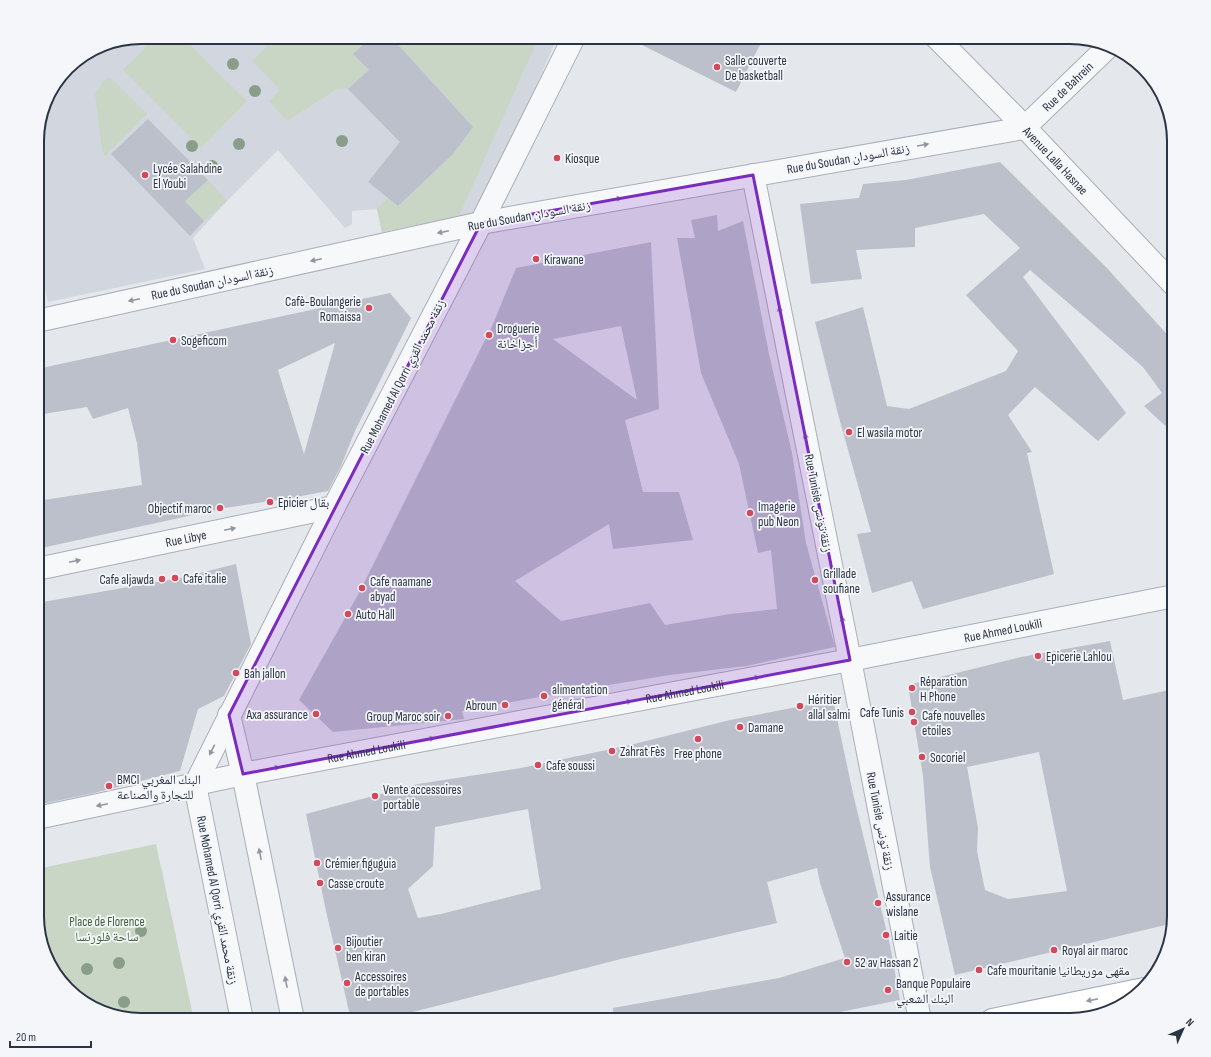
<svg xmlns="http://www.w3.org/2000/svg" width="1211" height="1057" viewBox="0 0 1211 1057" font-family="'Sofia Sans Condensed','Noto Naskh Arabic',sans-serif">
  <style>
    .built { fill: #d2d6de }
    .green { fill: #c9d6c5 }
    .building { fill: #bbc0ca; fill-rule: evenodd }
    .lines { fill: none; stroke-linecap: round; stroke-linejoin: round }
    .minor-casing { stroke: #a9aeb7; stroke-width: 24 }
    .major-casing { stroke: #a3abb8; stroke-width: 24 }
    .minor { stroke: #f7f8fa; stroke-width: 22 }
    .major { stroke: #fff; stroke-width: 22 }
    .tree { fill: #899d89 }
    .oneway { fill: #9196a0 }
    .oneway2 { fill: #959aa2 }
    .marked { fill: #7b2cbf; fill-opacity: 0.2; stroke: #7b2cbf; stroke-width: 3; stroke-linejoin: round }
    .poi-dot { fill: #d1495b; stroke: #f4f6f9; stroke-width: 1.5 }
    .labels { text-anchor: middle; stroke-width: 3.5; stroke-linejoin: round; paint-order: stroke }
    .poi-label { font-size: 13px; fill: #2b3445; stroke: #f4f6f9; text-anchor: start }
    .street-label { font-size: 13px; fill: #2b3445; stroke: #f4f6f9 }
    .park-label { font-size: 13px; fill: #3f6138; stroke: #f4f6f9 }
    .rim { fill: none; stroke: #2b3445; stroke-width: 2 }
  </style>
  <rect width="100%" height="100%" fill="#e4e7ec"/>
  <path class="built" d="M 141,37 L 557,37 L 484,212 L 382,232 L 377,209 L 352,211 L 352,224 L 345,228 L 278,150 L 227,201 L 193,238 L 205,269 L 48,302 L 37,251 L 37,134 L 48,95 L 72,63 L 101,45 Z"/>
  <path class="green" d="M 156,37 L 182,37 L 247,101 L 201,148 L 123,70 Z
    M 277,37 L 371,37 L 353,54 L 369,70 L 348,89 L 337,89 L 287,121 L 269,101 L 280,90 L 252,61 Z
    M 391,37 L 539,37 L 459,216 L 382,232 L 377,209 L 388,198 L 398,206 L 453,154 L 473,127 Z
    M 110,77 L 147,114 L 105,156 L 102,149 L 95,94 L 103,81 Z
    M 208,180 L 227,201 L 204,221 L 185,201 Z
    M 156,844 L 194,1020 L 141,1020 L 101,1012 L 68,990 L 45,956 L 37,923 L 37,869 Z
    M 1138,993 L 1110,1012 L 1070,1020 L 1004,1020 Z"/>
  <path class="building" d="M 371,37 L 391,37 L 473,127 L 453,154 L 398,206 L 368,182 L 400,142 L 348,89 L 369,70 L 353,54 Z
    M 626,37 L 764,37 L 736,92 Z
    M 148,119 L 208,180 L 185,201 L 204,221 L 190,236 L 111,154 Z
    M 1000,162 L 1106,267 L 1174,342 L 1174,434 L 1144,406 L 1162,393 L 1143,367 L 1030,270 L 1023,277 L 1126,413 L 1098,441 L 1035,387 L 1008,415 L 1032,452 L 1027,453 L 1054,574 L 923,609 L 912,581 L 872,593 L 857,534 L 871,532 L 838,414 L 815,322 L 863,307 L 887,406 L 909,409 L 1006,371 L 1018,351 L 966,295 L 1020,248 L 984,214 L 915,228 L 915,247 L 856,250 L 862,279 L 811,284 L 800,204 L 859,198 L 863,184 L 906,180 Z
    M 717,215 L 718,231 L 743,221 L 769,354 L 792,453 L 806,543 L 835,647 L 746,666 L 670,675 L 572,691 L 462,711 L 464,719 L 333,732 L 299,700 L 360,591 L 493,324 L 516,268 L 651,242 L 659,409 L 625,420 L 643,492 L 679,492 L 693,540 L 613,549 L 609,524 L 515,581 L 561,621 L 650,603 L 665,625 L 730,614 L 777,609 L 771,550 L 758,553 L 739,464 L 701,373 L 677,238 L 695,238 L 691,220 ZM 621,326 L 637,400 L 553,339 Z
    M 390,293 L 411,318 L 355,431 L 341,466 L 328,491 L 291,498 L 225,508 L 37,549 L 37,501 L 142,485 L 137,443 L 128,408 L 93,419 L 87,407 L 37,415 L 37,369 ZM 335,343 L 304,454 L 278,370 Z
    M 236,564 L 251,644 L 224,696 L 198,709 L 180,771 L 94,793 L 37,805 L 37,603 L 180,578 Z
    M 1110,641 L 1123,700 L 1174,689 L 1174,923 L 955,975 L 930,867 L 923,776 L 908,685 L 1021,657 ZM 1039,752 L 1067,891 L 1008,899 L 985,890 L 977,851 L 978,828 L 967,767 Z
    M 833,700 L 854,798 L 890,945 L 900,1000 L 835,1013 L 776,1020 L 614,1020 L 613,1008 L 779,978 L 845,958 L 820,883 L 817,868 L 767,882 L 777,923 L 621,959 L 401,1015 L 402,1020 L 351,1020 L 326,911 L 306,814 L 418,784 L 521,768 L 630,745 L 730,720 ZM 528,809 L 541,889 L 441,914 L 418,918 L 408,889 L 433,866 L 435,827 Z"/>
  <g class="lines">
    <defs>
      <g id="minor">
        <path id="s1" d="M 936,37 L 1014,116 L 1174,285"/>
        <path d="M 753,175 L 850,660 L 920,1020"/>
        <path id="s2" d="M 37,321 L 481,223 L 1024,128 L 1110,45"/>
        <path id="s3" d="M 37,569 L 334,507"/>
        <path d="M 229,715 L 243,774 L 293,1020"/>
        <path id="s4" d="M 37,818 L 243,774 L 850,660 L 1174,596"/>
        <path d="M 242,1020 L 195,785 L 334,507 L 481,223 L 574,37"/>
      </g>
      <path id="major" d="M 992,1020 L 1144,989"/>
    </defs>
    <use href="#minor" class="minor-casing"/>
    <use href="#major" class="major-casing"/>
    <use href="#minor" class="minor"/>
    <use href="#major" class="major"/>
  </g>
  <g class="tree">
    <circle cx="233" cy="64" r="6"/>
    <circle cx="255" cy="91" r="6"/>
    <circle cx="342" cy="141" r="6"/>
    <circle cx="239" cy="144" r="6"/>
    <circle cx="192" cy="146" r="6"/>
    <circle cx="212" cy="166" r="6"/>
    <circle cx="141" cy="931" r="6"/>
    <circle cx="119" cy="963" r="6"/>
    <circle cx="87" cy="969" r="6"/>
    <circle cx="124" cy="1002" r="6"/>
  </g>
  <defs><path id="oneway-solid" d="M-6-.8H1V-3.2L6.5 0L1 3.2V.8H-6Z"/></defs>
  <g class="oneway">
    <use href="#oneway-solid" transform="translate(923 145) rotate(-10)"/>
    <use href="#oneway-solid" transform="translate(616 199) rotate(-10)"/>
    <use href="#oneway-solid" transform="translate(443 232) rotate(168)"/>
    <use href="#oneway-solid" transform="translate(316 260) rotate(168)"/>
    <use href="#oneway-solid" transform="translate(134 300) rotate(168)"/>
    <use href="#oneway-solid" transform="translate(780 312) rotate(-101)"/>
    <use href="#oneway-solid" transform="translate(806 439) rotate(-101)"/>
    <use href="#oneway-solid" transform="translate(230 529) rotate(-12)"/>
    <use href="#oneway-solid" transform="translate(75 561) rotate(-12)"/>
    <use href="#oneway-solid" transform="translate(843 622) rotate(-101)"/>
    <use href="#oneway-solid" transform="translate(754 678) rotate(-11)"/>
    <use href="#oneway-solid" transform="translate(626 702) rotate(-11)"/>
    <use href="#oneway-solid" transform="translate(429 739) rotate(-11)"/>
    <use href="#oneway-solid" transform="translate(212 750) rotate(116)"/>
    <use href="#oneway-solid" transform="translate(274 768) rotate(-11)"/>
    <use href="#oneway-solid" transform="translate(102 805) rotate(168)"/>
    <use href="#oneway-solid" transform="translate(260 854) rotate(-101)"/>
    <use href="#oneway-solid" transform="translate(286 982) rotate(-101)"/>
  </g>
  <use class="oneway2" href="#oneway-solid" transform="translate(1092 1000) rotate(169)"/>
  <path class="marked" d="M 753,175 L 850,660 L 243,774 L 229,715 L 481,223 Z"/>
  <g class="poi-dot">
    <circle cx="717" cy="67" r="4"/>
    <circle cx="557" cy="158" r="4"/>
    <circle cx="145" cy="175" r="4"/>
    <circle cx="536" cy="259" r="4"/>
    <circle cx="369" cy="308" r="4"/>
    <circle cx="489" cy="335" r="4"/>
    <circle cx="173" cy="340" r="4"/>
    <circle cx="849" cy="432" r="4"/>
    <circle cx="270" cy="502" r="4"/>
    <circle cx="220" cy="508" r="4"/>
    <circle cx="750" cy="513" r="4"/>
    <circle cx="175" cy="578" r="4"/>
    <circle cx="162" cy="579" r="4"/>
    <circle cx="815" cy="580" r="4"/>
    <circle cx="362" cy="588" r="4"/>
    <circle cx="348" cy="614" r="4"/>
    <circle cx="1038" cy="656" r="4"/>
    <circle cx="236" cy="673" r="4"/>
    <circle cx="912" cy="688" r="4"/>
    <circle cx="544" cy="696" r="4"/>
    <circle cx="505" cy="705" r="4"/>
    <circle cx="800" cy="706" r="4"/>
    <circle cx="912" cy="712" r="4"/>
    <circle cx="316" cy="714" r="4"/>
    <circle cx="448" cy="716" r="4"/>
    <circle cx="914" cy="722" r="4"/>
    <circle cx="740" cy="727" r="4"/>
    <circle cx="698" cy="739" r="4"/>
    <circle cx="612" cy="751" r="4"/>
    <circle cx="922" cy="757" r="4"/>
    <circle cx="538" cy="765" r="4"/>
    <circle cx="109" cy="786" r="4"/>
    <circle cx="375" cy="796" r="4"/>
    <circle cx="317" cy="863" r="4"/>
    <circle cx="320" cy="883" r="4"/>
    <circle cx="878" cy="903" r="4"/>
    <circle cx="886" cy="935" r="4"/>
    <circle cx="338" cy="948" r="4"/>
    <circle cx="1054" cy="950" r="4"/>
    <circle cx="847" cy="962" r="4"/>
    <circle cx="979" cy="970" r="4"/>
    <circle cx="347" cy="983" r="4"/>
    <circle cx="888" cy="990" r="4"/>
  </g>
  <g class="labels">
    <g class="poi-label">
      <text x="725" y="65">Salle couverte<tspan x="725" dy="15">De basketball</tspan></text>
      <text x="565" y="163">Kiosque</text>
      <text x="153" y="173">Lycée Salahdine<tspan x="153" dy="15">El Youbi</tspan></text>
      <text x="544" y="264">Kirawane</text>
      <text x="361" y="306" text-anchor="end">Cafè-Boulangerie<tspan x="361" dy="15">Romaissa</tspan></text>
      <text x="497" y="333">Droguerie<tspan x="497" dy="15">أجزاخانة</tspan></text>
      <text x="181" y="345">Sogeficom</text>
      <text x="857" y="437">El wasila motor</text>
      <text x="278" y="507">Epicier بقال</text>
      <text x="758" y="511">Imagerie<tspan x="758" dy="15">pub Neon</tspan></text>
      <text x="212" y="513" text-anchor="end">Objectif maroc</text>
      <text x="823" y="578">Grillade<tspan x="823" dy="15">soufiane</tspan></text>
      <text x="183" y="583">Cafe italie</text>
      <text x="154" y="584" text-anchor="end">Cafe aljawda</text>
      <text x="370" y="586">Cafe naamane<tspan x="370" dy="15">abyad</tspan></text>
      <text x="356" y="619">Auto Hall</text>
      <text x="1046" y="661">Epicerie Lahlou</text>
      <text x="244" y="678">Bah jallon</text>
      <text x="920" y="686">Réparation<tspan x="920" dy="15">H Phone</tspan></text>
      <text x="552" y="694">alimentation<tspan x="552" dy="15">général</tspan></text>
      <text x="808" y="704">Héritier<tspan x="808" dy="15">allal salmi</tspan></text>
      <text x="497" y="710" text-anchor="end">Abroun</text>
      <text x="904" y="717" text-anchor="end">Cafe Tunis</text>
      <text x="308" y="719" text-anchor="end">Axa assurance</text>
      <text x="922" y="720">Cafe nouvelles<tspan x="922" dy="15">etoiles</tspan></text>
      <text x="440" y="721" text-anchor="end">Group Maroc soir</text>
      <text x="748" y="732">Damane</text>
      <text x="620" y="756">Zahrat Fès</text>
      <text x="698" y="758" text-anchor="middle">Free phone</text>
      <text x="930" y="762">Socoriel</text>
      <text x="546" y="770">Cafe soussi</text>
      <text x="117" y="784">BMCI البنك المغربي<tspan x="117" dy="15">للتجارة والصناعة</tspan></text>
      <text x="383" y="794">Vente accessoires<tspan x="383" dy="15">portable</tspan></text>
      <text x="325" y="868">Crémier figuguia</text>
      <text x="328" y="888">Casse croute</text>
      <text x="886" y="901">Assurance<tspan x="886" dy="15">wislane</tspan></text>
      <text x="894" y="940">Laitie</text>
      <text x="346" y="946">Bijoutier<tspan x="346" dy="15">ben kiran</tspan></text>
      <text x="1062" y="955">Royal air maroc</text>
      <text x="855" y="967">52 av Hassan 2</text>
      <text x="987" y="975">Cafe mouritanie مقهى موريطانيا</text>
      <text x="355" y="981">Accessoires<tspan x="355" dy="15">de portables</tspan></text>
      <text x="896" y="988">Banque Populaire<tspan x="896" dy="15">البنك الشعبي</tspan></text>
    </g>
    <g class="street-label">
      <text dy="5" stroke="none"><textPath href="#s2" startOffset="1066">Rue de Bahrein</textPath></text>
      <text transform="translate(848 158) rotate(-10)" y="5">Rue du Soudan زنقة السودان</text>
      <text dy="5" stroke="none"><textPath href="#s1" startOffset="172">Avenue Lalla Hasnae</textPath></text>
      <text transform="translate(529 215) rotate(-10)" y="5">Rue du Soudan زنقة السودان</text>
      <text transform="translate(212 282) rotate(-12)" y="5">Rue du Soudan زنقة السودان</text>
      <text transform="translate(402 376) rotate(-63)" y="5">Rue Mohamed Al Qorri زنقة محمد القري</text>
      <text transform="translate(819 503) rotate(79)" y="5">Rue Tunisie زنقة تونس</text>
      <text dy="5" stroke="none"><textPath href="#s3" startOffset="152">Rue Libye</textPath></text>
      <text dy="5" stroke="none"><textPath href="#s4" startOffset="984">Rue Ahmed Loukili</textPath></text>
      <text dy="5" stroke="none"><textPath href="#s4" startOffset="660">Rue Ahmed Loukili</textPath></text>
      <text dy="5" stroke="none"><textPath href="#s4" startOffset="336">Rue Ahmed Loukili</textPath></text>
      <text transform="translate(881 821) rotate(79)" y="5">Rue Tunisie زنقة تونس</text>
      <text transform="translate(218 900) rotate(79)" y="5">Rue Mohamed Al Qorri زنقة محمد القري</text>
    </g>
    <g class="park-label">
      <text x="107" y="926">Place de Florence<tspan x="107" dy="15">ساحة فلورنسا</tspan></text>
    </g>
  </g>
  <path d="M0 0H1211V1057H0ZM141 44H1070A97 97 0 0 1 1167 141V916A97 97 0 0 1 1070 1013H141A97 97 0 0 1 44 916V141A97 97 0 0 1 141 44Z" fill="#f4f6f9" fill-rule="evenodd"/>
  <path class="rim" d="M141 44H1070A97 97 0 0 1 1167 141V916A97 97 0 0 1 1070 1013H141A97 97 0 0 1 44 916V141A97 97 0 0 1 141 44Z"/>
  <g transform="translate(1183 1029) rotate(45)" stroke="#f4f6f9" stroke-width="3" paint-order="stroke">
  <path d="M0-3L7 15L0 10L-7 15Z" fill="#2b3445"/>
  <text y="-6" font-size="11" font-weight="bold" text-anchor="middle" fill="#2b3445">N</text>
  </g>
  <path d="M10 1041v6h81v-6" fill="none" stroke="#2b3445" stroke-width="2"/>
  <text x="16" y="1041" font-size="12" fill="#2b3445" stroke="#f4f6f9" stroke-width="3" paint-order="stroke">20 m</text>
</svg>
